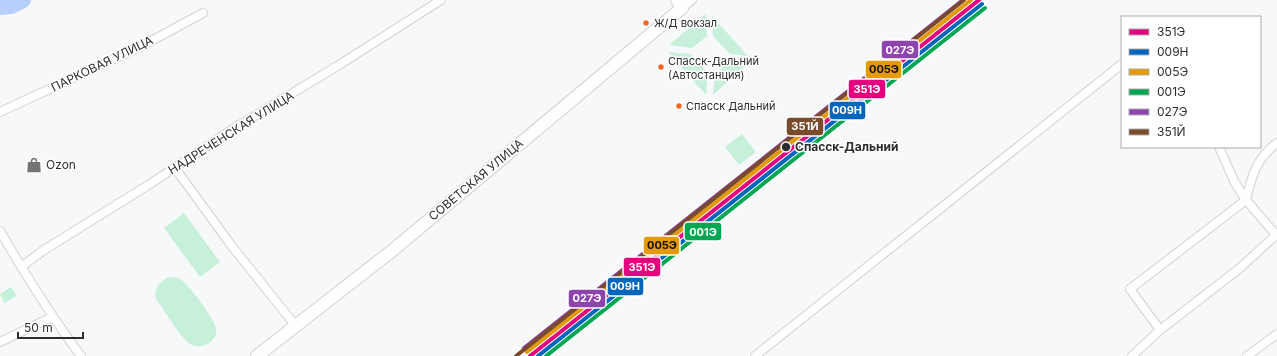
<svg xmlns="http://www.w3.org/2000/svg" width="1277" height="356" viewBox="0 0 1277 356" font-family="Inter,sans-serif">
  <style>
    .green { fill: #c7f0da }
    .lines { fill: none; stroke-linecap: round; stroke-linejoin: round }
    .river { stroke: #b8cefb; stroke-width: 16 }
    .minor-casing { stroke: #d1d2d4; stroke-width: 10 }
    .primary-casing { stroke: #d1d2d4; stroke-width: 14 }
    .minor { stroke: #fefefe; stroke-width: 8 }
    .primary { stroke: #fefefe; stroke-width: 12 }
    .rail-1-casing { stroke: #fff; stroke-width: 7 }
    .rail-2-casing { stroke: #fff; stroke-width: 7 }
    .rail-3-casing { stroke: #fff; stroke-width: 7 }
    .rail-4-casing { stroke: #fff; stroke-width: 7 }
    .rail-5-casing { stroke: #fff; stroke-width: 7 }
    .rail-6-casing { stroke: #fff; stroke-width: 7 }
    .rail-1 { stroke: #e5007d; stroke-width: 4 }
    .rail-2 { stroke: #0065bd; stroke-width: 4 }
    .rail-3 { stroke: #e39a05; stroke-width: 4 }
    .rail-4 { stroke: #00a651; stroke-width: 4 }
    .rail-5 { stroke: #8e44ad; stroke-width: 4 }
    .rail-6 { stroke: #7a4b2a; stroke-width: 4 }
    .bus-dot { fill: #f26522; stroke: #fff; stroke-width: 1.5 }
    .stop-dot { fill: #2c2d2e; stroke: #fff; stroke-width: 1.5 }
    .labels { text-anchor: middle; stroke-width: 3; stroke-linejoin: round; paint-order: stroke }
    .bus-label { font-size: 11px; fill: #2c2d2e; stroke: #fff; text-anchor: start }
    .street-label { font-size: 12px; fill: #2c2d2e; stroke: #fff }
    .stop-label { font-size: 12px; font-weight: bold; fill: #2c2d2e; stroke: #fff; text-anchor: start }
    .poi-label { font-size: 12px; fill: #2c2d2e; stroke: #fff; text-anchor: start }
    .line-badge { stroke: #fff; stroke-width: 1.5 }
    .badge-label { font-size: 11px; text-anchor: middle; font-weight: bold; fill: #fff }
    .pale-badge-label { font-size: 11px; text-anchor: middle; font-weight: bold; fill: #111 }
  </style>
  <rect width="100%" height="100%" fill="#f6f8fa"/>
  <path class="green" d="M 706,14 L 707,36 L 692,48 L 669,45 Z
    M 712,16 L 748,56 L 730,54 L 713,36 Z
    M 668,52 L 691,54 L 708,74 L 706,95 Z
    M 730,60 L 748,63 L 713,95 L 715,75 Z
    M 742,134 L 756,152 L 739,165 L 725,147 Z
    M 184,213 L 220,262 L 200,277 L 164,228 Z
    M 169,277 C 173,277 176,277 180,279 C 188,283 215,320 216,328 C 219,342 199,352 189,343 C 178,334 165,311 156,299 C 153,288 160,282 169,277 Z
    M 11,287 L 17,296 L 4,303 L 0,294 Z"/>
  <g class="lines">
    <path class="river" d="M 0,7 L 11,6 L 23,0"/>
    <defs>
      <path id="minor" d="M 682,8 L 692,0
        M 0,112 L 142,46 L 203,13
        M 1219,147 L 1235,183 L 1246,200 L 1277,236
        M 175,168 L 231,245 L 295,325
        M 0,231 C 25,274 51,316 81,356
        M 21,267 L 44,250 L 150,184 L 233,129 L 339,65 L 441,0
        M 1160,330 L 1240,268 L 1276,235
        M 0,342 L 52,317
        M 755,356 L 1122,64
        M 1132,356 L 1160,330 L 1130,289 L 1246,200 C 1252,175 1256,159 1277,143
        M 1247,356 L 1277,334"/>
      <path id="primary" d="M 257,356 L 393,250 L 682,8 L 677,0"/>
    </defs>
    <use href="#minor" class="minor-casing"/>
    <use href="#primary" class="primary-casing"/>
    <use href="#minor" class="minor"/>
    <use href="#primary" class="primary"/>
    <defs>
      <path id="rail-1" d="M 530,356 L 979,0"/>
      <path id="rail-2" d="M 538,356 L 982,4"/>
      <path id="rail-3" d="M 527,352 L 971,0"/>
      <path id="rail-4" d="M 546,356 L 985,8"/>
      <path id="rail-5" d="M 524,348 L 963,0"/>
      <path id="rail-6" d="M 516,356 L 964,0"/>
    </defs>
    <use href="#rail-1" class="rail-1-casing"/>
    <use href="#rail-2" class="rail-2-casing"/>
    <use href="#rail-3" class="rail-3-casing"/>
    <use href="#rail-4" class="rail-4-casing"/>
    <use href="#rail-5" class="rail-5-casing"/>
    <use href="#rail-6" class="rail-6-casing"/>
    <use href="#rail-1" class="rail-1"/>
    <use href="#rail-2" class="rail-2"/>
    <use href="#rail-3" class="rail-3"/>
    <use href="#rail-4" class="rail-4"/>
    <use href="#rail-5" class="rail-5"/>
    <use href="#rail-6" class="rail-6"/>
  </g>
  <defs>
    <symbol id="shop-bare" viewBox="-9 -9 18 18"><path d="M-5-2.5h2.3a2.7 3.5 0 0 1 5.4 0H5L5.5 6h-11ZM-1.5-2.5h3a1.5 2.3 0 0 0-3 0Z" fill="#737475" stroke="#fff" stroke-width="2.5" paint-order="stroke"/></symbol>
  </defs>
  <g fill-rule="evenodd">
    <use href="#shop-bare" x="23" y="154" width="22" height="22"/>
  </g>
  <g class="bus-dot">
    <circle cx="646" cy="23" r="3.5"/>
    <circle cx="661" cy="67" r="3.5"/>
    <circle cx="679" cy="106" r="3.5"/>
  </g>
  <circle class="stop-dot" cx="786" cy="147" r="5"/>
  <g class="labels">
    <g class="bus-label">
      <text x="654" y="27">Ж/Д вокзал</text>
      <text x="668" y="65">Спасск-Дальний<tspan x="668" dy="14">(Автостанция)</tspan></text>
      <text x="686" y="110">Спасск Дальний</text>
    </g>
    <g class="street-label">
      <text transform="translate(102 64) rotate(-26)" y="4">ПАРКОВАЯ УЛИЦА</text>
      <text transform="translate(231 133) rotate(-32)" y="4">НАДРЕЧЕНСКАЯ УЛИЦА</text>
      <text transform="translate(476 180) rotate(-40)" y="4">СОВЕТСКАЯ УЛИЦА</text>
    </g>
    <g class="stop-label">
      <text x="795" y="151">Спасск-Дальний</text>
    </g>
    <g class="poi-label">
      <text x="46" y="169">Ozon</text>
    </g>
  </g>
  <g class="line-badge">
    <rect x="881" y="40" width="38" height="19" rx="4" fill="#8e44ad"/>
    <rect x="865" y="60" width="37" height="19" rx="4" fill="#e39a05"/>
    <rect x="848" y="79" width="38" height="20" rx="4" fill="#e5007d"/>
    <rect x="829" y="101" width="37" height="19" rx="4" fill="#0065bd"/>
    <rect x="786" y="117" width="38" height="19" rx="4" fill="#7a4b2a"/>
    <rect x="684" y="222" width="38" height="19" rx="4" fill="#00a651"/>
    <rect x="643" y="236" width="37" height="19" rx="4" fill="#e39a05"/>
    <rect x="623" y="257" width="38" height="20" rx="4" fill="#e5007d"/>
    <rect x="607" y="277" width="37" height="19" rx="4" fill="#0065bd"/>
    <rect x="568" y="289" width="38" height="19" rx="4" fill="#8e44ad"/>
  </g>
  <g class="badge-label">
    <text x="900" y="54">027Э</text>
    <text x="867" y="93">351Э</text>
    <text x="847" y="114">009Н</text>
    <text x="805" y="130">351Й</text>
    <text x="703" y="236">001Э</text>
    <text x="642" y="271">351Э</text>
    <text x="625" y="290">009Н</text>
    <text x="587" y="302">027Э</text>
  </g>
  <g class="pale-badge-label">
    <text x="884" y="73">005Э</text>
    <text x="662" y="249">005Э</text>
  </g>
  <rect x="1121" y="16" width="140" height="132" fill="#ffffff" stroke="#ababab"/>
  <rect x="1129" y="29" width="20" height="6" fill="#e5007d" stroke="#ababab"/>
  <text x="1157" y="36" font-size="12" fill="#2c2d2e">351Э</text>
  <rect x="1129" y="49" width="20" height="6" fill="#0065bd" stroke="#ababab"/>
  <text x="1157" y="56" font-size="12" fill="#2c2d2e">009Н</text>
  <rect x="1129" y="69" width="20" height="6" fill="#e39a05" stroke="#ababab"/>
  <text x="1157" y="76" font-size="12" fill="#2c2d2e">005Э</text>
  <rect x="1129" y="89" width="20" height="6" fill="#00a651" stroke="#ababab"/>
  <text x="1157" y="96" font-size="12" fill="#2c2d2e">001Э</text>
  <rect x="1129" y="109" width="20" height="6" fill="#8e44ad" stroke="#ababab"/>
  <text x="1157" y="116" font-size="12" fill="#2c2d2e">027Э</text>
  <rect x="1129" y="129" width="20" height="6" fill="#7a4b2a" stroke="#ababab"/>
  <text x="1157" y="136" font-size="12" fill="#2c2d2e">351Й</text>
  <path d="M18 332v6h65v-6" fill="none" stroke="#2c2d2e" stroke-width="2"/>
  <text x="24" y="332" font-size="12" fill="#2c2d2e" stroke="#ffffff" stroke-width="3" paint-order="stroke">50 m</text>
</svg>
